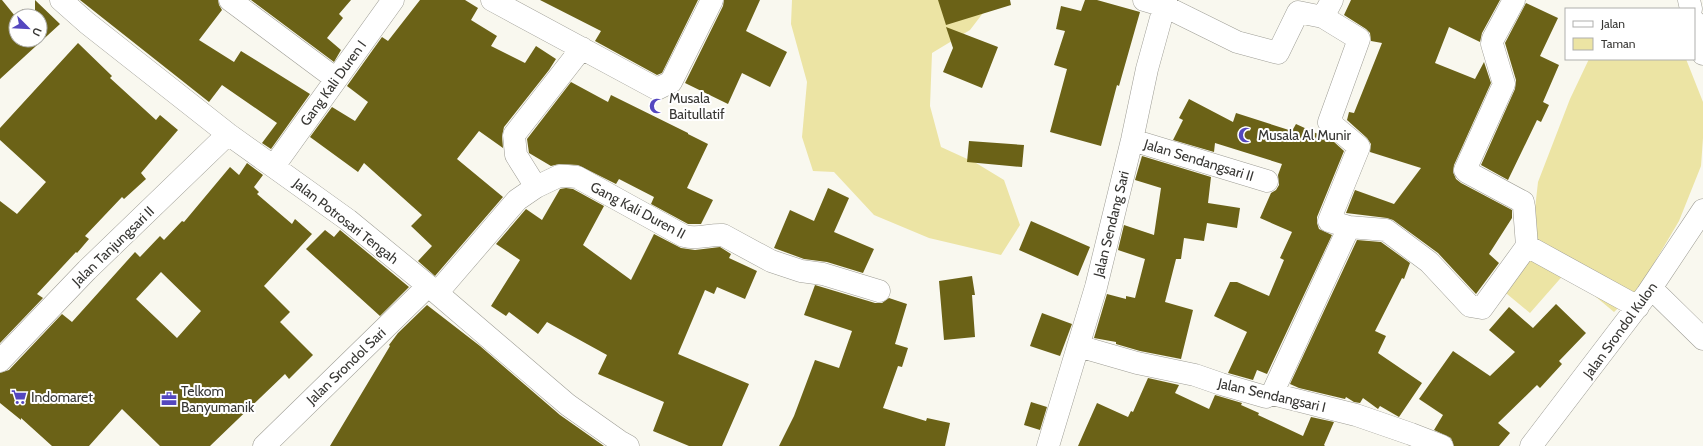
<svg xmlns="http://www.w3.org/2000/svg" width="1703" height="446" viewBox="0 0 1703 446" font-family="Cabin,sans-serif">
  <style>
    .green { fill: #ece4a4 }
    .building { fill: #6b6217; fill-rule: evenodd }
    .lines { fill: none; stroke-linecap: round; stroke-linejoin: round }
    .minor-casing { stroke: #9e9d95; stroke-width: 23 }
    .minor { stroke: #fff; stroke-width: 22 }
    .labels { text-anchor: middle; stroke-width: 4; stroke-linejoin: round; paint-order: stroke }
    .street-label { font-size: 14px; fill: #373633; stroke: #fff }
    .poi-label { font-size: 14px; fill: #373633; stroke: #fff; text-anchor: start }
  </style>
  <rect width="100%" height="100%" fill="#f9f8ef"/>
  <path class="green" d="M 792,0 L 993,0 L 970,30 L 932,53 L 930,106 L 941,147 L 976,163 L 1004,180 L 1020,225 L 1001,255 L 929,238 L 874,215 L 834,172 L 813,171 L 802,137 L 807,82 L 791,24 Z
    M 1589,59 L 1686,59 L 1703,102 L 1703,138 L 1701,166 L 1679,221 L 1640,287 L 1614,312 L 1566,272 L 1530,313 L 1501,289 L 1531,245 L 1538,182 L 1570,99 Z"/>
  <path class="building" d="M 0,0 L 2,0 L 15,16 L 23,9 L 29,16 L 16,16 L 16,40 L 40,40 L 40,16 L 35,16 L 35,0 L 60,24 L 0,79 Z
    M 80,0 L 218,0 L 219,5 L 222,10 L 199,40 L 234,62 L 241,51 L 310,94 L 271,149 L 262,143 L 277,123 L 222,85 L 209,102 Z
    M 251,0 L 351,0 L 339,14 L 343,18 L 327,38 L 341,50 L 334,62 Z
    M 420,0 L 465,0 L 478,8 L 471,20 L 497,36 L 491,46 L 525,63 L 536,46 L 556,59 L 549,70 L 504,127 L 502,136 L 503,148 L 479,131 L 457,159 L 503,197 L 435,276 L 418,261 L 432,246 L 411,226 L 422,215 L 364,163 L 358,172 L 310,137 L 332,107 L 355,121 L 368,102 L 347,86 L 382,37 L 388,41 Z
    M 540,0 L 698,0 L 662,73 L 657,75 L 595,41 L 601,31 Z
    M 724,0 L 760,0 L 746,31 L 787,52 L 770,87 L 742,73 L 728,104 L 685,83 L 723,6 Z
    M 938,0 L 1010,0 L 1011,5 L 946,25 Z
    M 1085,0 L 1097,0 L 1140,12 L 1119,86 L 1117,85 L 1101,146 L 1050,132 L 1067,69 L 1054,65 L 1065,31 L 1056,29 L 1061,6 L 1081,11 Z
    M 1351,0 L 1500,0 L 1482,33 L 1480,42 L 1449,27 L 1435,63 L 1475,79 L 1484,62 L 1491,83 L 1454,165 L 1453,172 L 1456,179 L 1461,183 L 1512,210 L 1512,218 L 1489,254 L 1499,263 L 1476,294 L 1438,253 L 1393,220 L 1387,218 L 1346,213 L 1355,190 L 1394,204 L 1421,168 L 1370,152 L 1371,144 L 1367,138 L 1347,120 L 1349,112 L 1354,113 L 1382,43 L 1371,41 L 1370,33 L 1366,29 L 1344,15 Z
    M 1526,3 L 1558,18 L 1540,56 L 1559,65 L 1543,102 L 1549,105 L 1541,122 L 1537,120 L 1508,180 L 1481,165 L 1515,89 L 1516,80 L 1505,43 Z
    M 946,27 L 998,47 L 982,88 L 943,72 L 953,48 Z
    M 78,43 L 112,76 L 110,78 L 156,120 L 160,115 L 178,130 L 141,173 L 146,179 L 124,199 L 122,197 L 85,236 L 89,239 L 77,253 L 76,252 L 37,294 L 43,298 L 0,343 L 0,201 L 17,214 L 46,182 L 0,140 L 0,128 Z
    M 571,82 L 608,102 L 611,95 L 688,133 L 688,134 L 708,144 L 687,188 L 713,200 L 701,224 L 688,224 L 651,204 L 654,197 L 619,179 L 616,184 L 578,165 L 559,164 L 551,166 L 529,153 L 527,139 Z
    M 1189,99 L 1233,122 L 1236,113 L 1292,131 L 1296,124 L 1333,141 L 1344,151 L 1317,217 L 1317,223 L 1319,229 L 1332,235 L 1267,374 L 1257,370 L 1253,380 L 1228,373 L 1247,332 L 1214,316 L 1230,282 L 1237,282 L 1269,296 L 1284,260 L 1280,258 L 1292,232 L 1260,218 L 1271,193 L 1276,190 L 1279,185 L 1278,175 L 1282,164 L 1215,143 L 1214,152 L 1173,140 L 1183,120 L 1179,118 Z
    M 969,141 L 1024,145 L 1022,167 L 967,162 Z
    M 1142,156 L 1211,177 L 1208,203 L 1240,208 L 1237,228 L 1207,223 L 1204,241 L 1184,238 L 1181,259 L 1176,259 L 1165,302 L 1193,310 L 1181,359 L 1140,351 L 1116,344 L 1116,342 L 1094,338 L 1107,294 L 1126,299 L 1126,296 L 1135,298 L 1145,259 L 1118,250 L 1124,225 L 1154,235 L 1161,188 L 1135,180 Z
    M 247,163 L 263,175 L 254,187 L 259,192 L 257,194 L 292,224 L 295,219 L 312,234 L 264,286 L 290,312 L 280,322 L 313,355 L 289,379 L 285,374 L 210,446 L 160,446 L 122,409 L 89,446 L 52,446 L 21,418 L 21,420 L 0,403 L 0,373 L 9,370 L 62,314 L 72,322 L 135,252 L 140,257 L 160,236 L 164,240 L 182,221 L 184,222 L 230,167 L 239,175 ZM 161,272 L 201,311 L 177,338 L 136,299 Z
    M 566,188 L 573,189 L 604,206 L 583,245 L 631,280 L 654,234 L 681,248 L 695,250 L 720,247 L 731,254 L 729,258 L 757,271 L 745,299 L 717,287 L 714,294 L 705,290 L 678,354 L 749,384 L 722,446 L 689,446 L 653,431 L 664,402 L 598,374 L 607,355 L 547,322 L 538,334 L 509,312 L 506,316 L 491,306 L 520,260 L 496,244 L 526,209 L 542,220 L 560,189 Z
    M 828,188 L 849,198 L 834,232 L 874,249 L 863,273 L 827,262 L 804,259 L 774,248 L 790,210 L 814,221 Z
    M 1031,221 L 1090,247 L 1078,276 L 1019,250 Z
    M 325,230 L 334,237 L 340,230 L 409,287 L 380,316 L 306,249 Z
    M 1357,240 L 1381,242 L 1410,263 L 1404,279 L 1402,278 L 1375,331 L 1386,336 L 1378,353 L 1422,383 L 1399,417 L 1380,406 L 1378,409 L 1363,398 L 1360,403 L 1354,402 L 1346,397 L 1345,399 L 1299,388 L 1290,384 Z
    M 972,276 L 975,295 L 972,295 L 975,337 L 944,340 L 939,281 Z
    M 815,285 L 875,303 L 882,303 L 889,298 L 907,304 L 895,344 L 908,348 L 902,367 L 898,366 L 883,408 L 926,421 L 927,418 L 950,423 L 945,446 L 779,446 L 794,416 L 815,360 L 839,368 L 852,331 L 804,315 Z
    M 1556,304 L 1586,333 L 1559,361 L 1562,364 L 1540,388 L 1537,385 L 1498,423 L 1510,433 L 1499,446 L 1454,446 L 1451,438 L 1434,430 L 1443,415 L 1419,399 L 1453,351 L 1490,376 L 1515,352 L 1489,330 L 1509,307 L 1533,328 Z
    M 427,305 L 480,346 L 560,415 L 604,446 L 330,446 L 390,346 L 389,345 L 398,333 Z
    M 1042,313 L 1072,324 L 1060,356 L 1030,346 Z
    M 1148,378 L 1179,385 L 1175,393 L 1209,409 L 1215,395 L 1242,403 L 1241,405 L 1259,413 L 1258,415 L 1303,436 L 1311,417 L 1334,422 L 1324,445 L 1325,446 L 1078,446 L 1097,403 L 1128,417 L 1131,411 L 1133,412 Z
    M 1031,402 L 1047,407 L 1040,430 L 1024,425 Z"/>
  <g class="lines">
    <defs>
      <path id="minor" d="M 61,0 L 87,23 L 228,134 L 348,220 L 437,293 L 568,405 L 619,441 L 628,446
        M 230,0 L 336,79
        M 492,0 L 657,89 L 671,82 L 712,0
        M 1144,0 L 1164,6 L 1237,42 L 1278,53 L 1298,12 L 1323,17 L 1359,39 L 1329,122 L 1359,147 L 1329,221 L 1349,227 L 1386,230 L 1429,262 L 1470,306 L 1482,308 L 1527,246
        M 1514,0 L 1493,39 L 1492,44 L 1504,84 L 1465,170 L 1467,172 L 1523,202 L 1524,207 L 1527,246 L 1638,307
        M 1689,0 L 1691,9
        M 1323,17 L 1332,0
        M 1694,21 L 1703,54
        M 1132,140 L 1267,181
        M 274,166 L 393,0
        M 536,187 L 516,155 L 514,135 L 582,48
        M 1651,288 L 1703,339
        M 437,293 L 517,200 L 536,187 L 559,176 L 567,176 L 577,177 L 684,236 C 698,240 709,234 723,235 L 771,261 L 801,271 L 823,274 L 879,291
        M 1078,346 L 1137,363 L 1195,375 L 1221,384 L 1266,397 L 1272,394 L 1356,415 L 1411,434 L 1442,446
        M 0,361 L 87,270 L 228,134
        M 1272,394 L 1349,227
        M 264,446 L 428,286
        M 1048,446 L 1096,287 L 1132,140 L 1147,69 L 1166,0
        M 1531,446 L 1647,294 L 1703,210"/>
    </defs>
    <use href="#minor" class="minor-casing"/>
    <use href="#minor" class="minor"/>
  </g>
  <defs>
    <symbol id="mosque-bare" viewBox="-9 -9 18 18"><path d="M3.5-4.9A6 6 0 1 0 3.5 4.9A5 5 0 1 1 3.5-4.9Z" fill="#5447bf" stroke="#fff" stroke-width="2.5" paint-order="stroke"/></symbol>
    <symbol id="supermarket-bare" viewBox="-9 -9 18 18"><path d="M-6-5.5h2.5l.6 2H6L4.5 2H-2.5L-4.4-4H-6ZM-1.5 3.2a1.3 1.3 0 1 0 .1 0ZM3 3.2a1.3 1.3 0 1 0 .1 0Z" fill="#5447bf" stroke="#fff" stroke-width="2.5" paint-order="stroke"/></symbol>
    <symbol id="office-bare" viewBox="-9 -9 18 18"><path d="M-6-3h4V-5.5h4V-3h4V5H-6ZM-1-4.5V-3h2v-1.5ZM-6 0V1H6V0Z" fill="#5447bf" stroke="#fff" stroke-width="2.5" paint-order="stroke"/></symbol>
  </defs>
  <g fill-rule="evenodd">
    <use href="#mosque-bare" x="646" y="95" width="22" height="22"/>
    <use href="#mosque-bare" x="1235" y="124" width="22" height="22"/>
    <use href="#supermarket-bare" x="8" y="386" width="22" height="22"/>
    <use href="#office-bare" x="158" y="388" width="22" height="22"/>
  </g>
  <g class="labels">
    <g class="street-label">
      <text transform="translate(333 83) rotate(-54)" y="5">Gang Kali Duren I</text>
      <text transform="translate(1199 160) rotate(17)" y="5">Jalan Sendangsari II</text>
      <text transform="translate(638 210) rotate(28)" y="5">Gang Kali Duren II</text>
      <text transform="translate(346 221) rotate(38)" y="5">Jalan Potrosari Tengah</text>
      <text transform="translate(1111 224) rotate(-76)" y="5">Jalan Sendang Sari</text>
      <text transform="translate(113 246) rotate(-44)" y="5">Jalan Tanjungsari II</text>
      <text transform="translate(1620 330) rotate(-54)" y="5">Jalan Srondol Kulon</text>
      <text transform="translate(346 366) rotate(-44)" y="5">Jalan Srondol Sari</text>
      <text transform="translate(1272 395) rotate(13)" y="5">Jalan Sendangsari I</text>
    </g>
    <g class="poi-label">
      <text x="669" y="103">Musala<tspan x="669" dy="16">Baitullatif</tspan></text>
      <text x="1258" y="140">Musala Al Munir</text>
      <text x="181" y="396">Telkom<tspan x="181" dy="16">Banyumanik</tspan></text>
      <text x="31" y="402">Indomaret</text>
    </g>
  </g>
  <rect x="1565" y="8" width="130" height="52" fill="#ffffff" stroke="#afafad"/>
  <rect x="1573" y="21" width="20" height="6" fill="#ffffff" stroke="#afafad"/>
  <text x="1601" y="28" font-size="12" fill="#373633">Jalan</text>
  <rect x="1573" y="38" width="20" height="12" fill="#ece4a4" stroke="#afafad"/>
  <text x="1601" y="48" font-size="12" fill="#373633">Taman</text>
  <g transform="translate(28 28) rotate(114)"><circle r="19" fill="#ffffff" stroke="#afafad"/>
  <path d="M0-3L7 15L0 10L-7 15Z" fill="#5447bf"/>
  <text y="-6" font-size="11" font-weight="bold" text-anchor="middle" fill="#373633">U</text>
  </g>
</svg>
